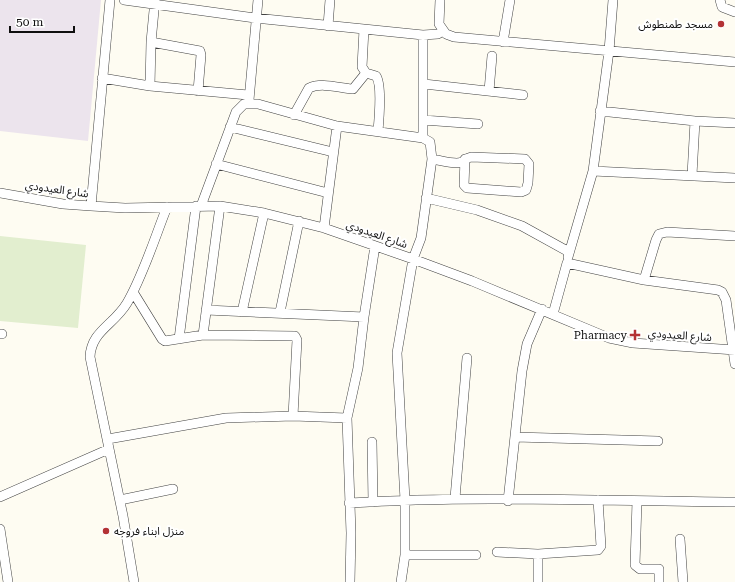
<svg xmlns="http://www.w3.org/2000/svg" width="735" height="582" viewBox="0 0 735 582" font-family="'Roboto Serif','Noto Sans Arabic',serif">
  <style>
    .industrial { fill: #ece4ed }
    .pitch { fill: #e2eecf }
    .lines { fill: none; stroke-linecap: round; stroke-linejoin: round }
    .minor-casing { stroke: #424242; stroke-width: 10 }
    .minor { stroke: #fff; stroke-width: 9 }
    .poi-dot { fill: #b33235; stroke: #fff; stroke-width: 1.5 }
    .labels { text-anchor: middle; stroke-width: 4; stroke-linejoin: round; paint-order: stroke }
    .poi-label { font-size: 11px; fill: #0f0f0f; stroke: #fff; text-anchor: end }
    .street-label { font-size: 11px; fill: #0f0f0f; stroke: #fff }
  </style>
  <rect width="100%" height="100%" fill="#fefcf2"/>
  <path class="industrial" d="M 0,0 L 101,0 L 88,141 L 0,131 Z"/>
  <path class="pitch" d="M 0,236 L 86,245 L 78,328 L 0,321 Z"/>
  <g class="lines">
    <defs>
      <path id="minor" d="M 124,0 L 255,18 L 423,35 L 438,34 L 443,31
        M 440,0 L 439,24 L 446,34 L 454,37 L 735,62
        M 613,0 L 609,51 L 593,171 L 735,178
        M 720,0 L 722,7 L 735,12
        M 328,26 L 330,0
        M 364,29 L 362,67 L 366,73 L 376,76 C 382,84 379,120 378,131
        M 151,42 L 200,51 L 201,55 L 198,91
        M 503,42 L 510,0
        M 102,78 L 150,86 L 248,95
        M 424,84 L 523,95
        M 150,86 L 151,42 L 155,0
        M 489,91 L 492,56
        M 249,100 L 258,0
        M 600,111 L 695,121 L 735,123
        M 294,115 L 309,88 C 322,82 339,88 353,89 L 366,73
        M 423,120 L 478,124
        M 230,127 L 333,152
        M 423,138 L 423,35
        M 432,159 C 440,160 455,165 462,162 C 465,160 467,158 471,157 L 525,159 L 529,164 L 528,183 L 526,190 L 521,192 L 467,188 L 464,185 L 465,159
        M 216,164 L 328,193
        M 692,175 L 695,121
        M 0,193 L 63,204 L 91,206 L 125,208 L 220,206 L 264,213 L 324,228 L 413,259 L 472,281 L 609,338 L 633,343 L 735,350
        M 426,198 L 477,210 L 522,226 L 569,252
        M 91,206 L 110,0
        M 201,206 L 236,112 L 244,104 L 258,104 L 337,126 L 423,138 L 430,142 L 432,159 L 421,238 L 413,259 L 397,353 L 405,500 L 405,555 L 401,582
        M 324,228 L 337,126
        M 568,257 L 593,171
        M 644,280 L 656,240 L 659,234 L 667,232 L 735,236
        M 133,292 L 162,339 L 165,341 L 203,335 L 295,336 L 297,340 L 293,416
        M 206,310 L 364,317
        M 242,312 L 264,213
        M 280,312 L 299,221
        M 553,314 L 567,263 L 644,280 L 718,290 L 722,292 L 726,300 L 735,364
        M 0,334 L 2,334
        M 203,335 L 220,206
        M 179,339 L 196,206
        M 515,437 L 658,441
        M 108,439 L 226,418 L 293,416 L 347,418
        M 372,442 L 373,502
        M 0,497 L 109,449
        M 455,498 L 467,358
        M 120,500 L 173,489
        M 508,501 L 522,371 L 527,344 L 542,309
        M 637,501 L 635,565 L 640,569 L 659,569 L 659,582
        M 349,503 C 477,495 606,501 735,502
        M 0,529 L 8,582
        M 680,539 L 683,582
        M 497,552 L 538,554 L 598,550 L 601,546 L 598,500
        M 538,554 L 538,582
        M 405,555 L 476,555
        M 134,582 L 123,516 L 90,357 C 91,331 114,325 127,303 C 143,276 155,237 167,207
        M 350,582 L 351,533 L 347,418 L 358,368 L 364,317 L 375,246"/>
    </defs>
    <use href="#minor" class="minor-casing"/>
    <use href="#minor" class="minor"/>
  </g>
  <g class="poi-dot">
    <circle cx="721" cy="24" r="4"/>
    <path d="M633 329h4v4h4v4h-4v4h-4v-4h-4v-4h4z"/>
    <circle cx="106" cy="531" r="4"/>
  </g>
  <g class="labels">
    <g class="poi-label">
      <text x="713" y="28">مسجد طمنطوش</text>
      <text x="627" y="339">Pharmacy</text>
      <text x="114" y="535" text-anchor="start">منزل ابناء فروجه</text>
    </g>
    <g class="street-label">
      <text transform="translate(57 189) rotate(8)" y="4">شارع العيدودي</text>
      <text transform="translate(377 234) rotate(19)" y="4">شارع العيدودي</text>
      <text transform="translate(680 335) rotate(4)" y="4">شارع العيدودي</text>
    </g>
  </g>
  <path d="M10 26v6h64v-6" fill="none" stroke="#0f0f0f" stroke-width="2"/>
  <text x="16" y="26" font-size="12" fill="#0f0f0f" stroke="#ffffff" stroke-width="3" paint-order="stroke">50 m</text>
</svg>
